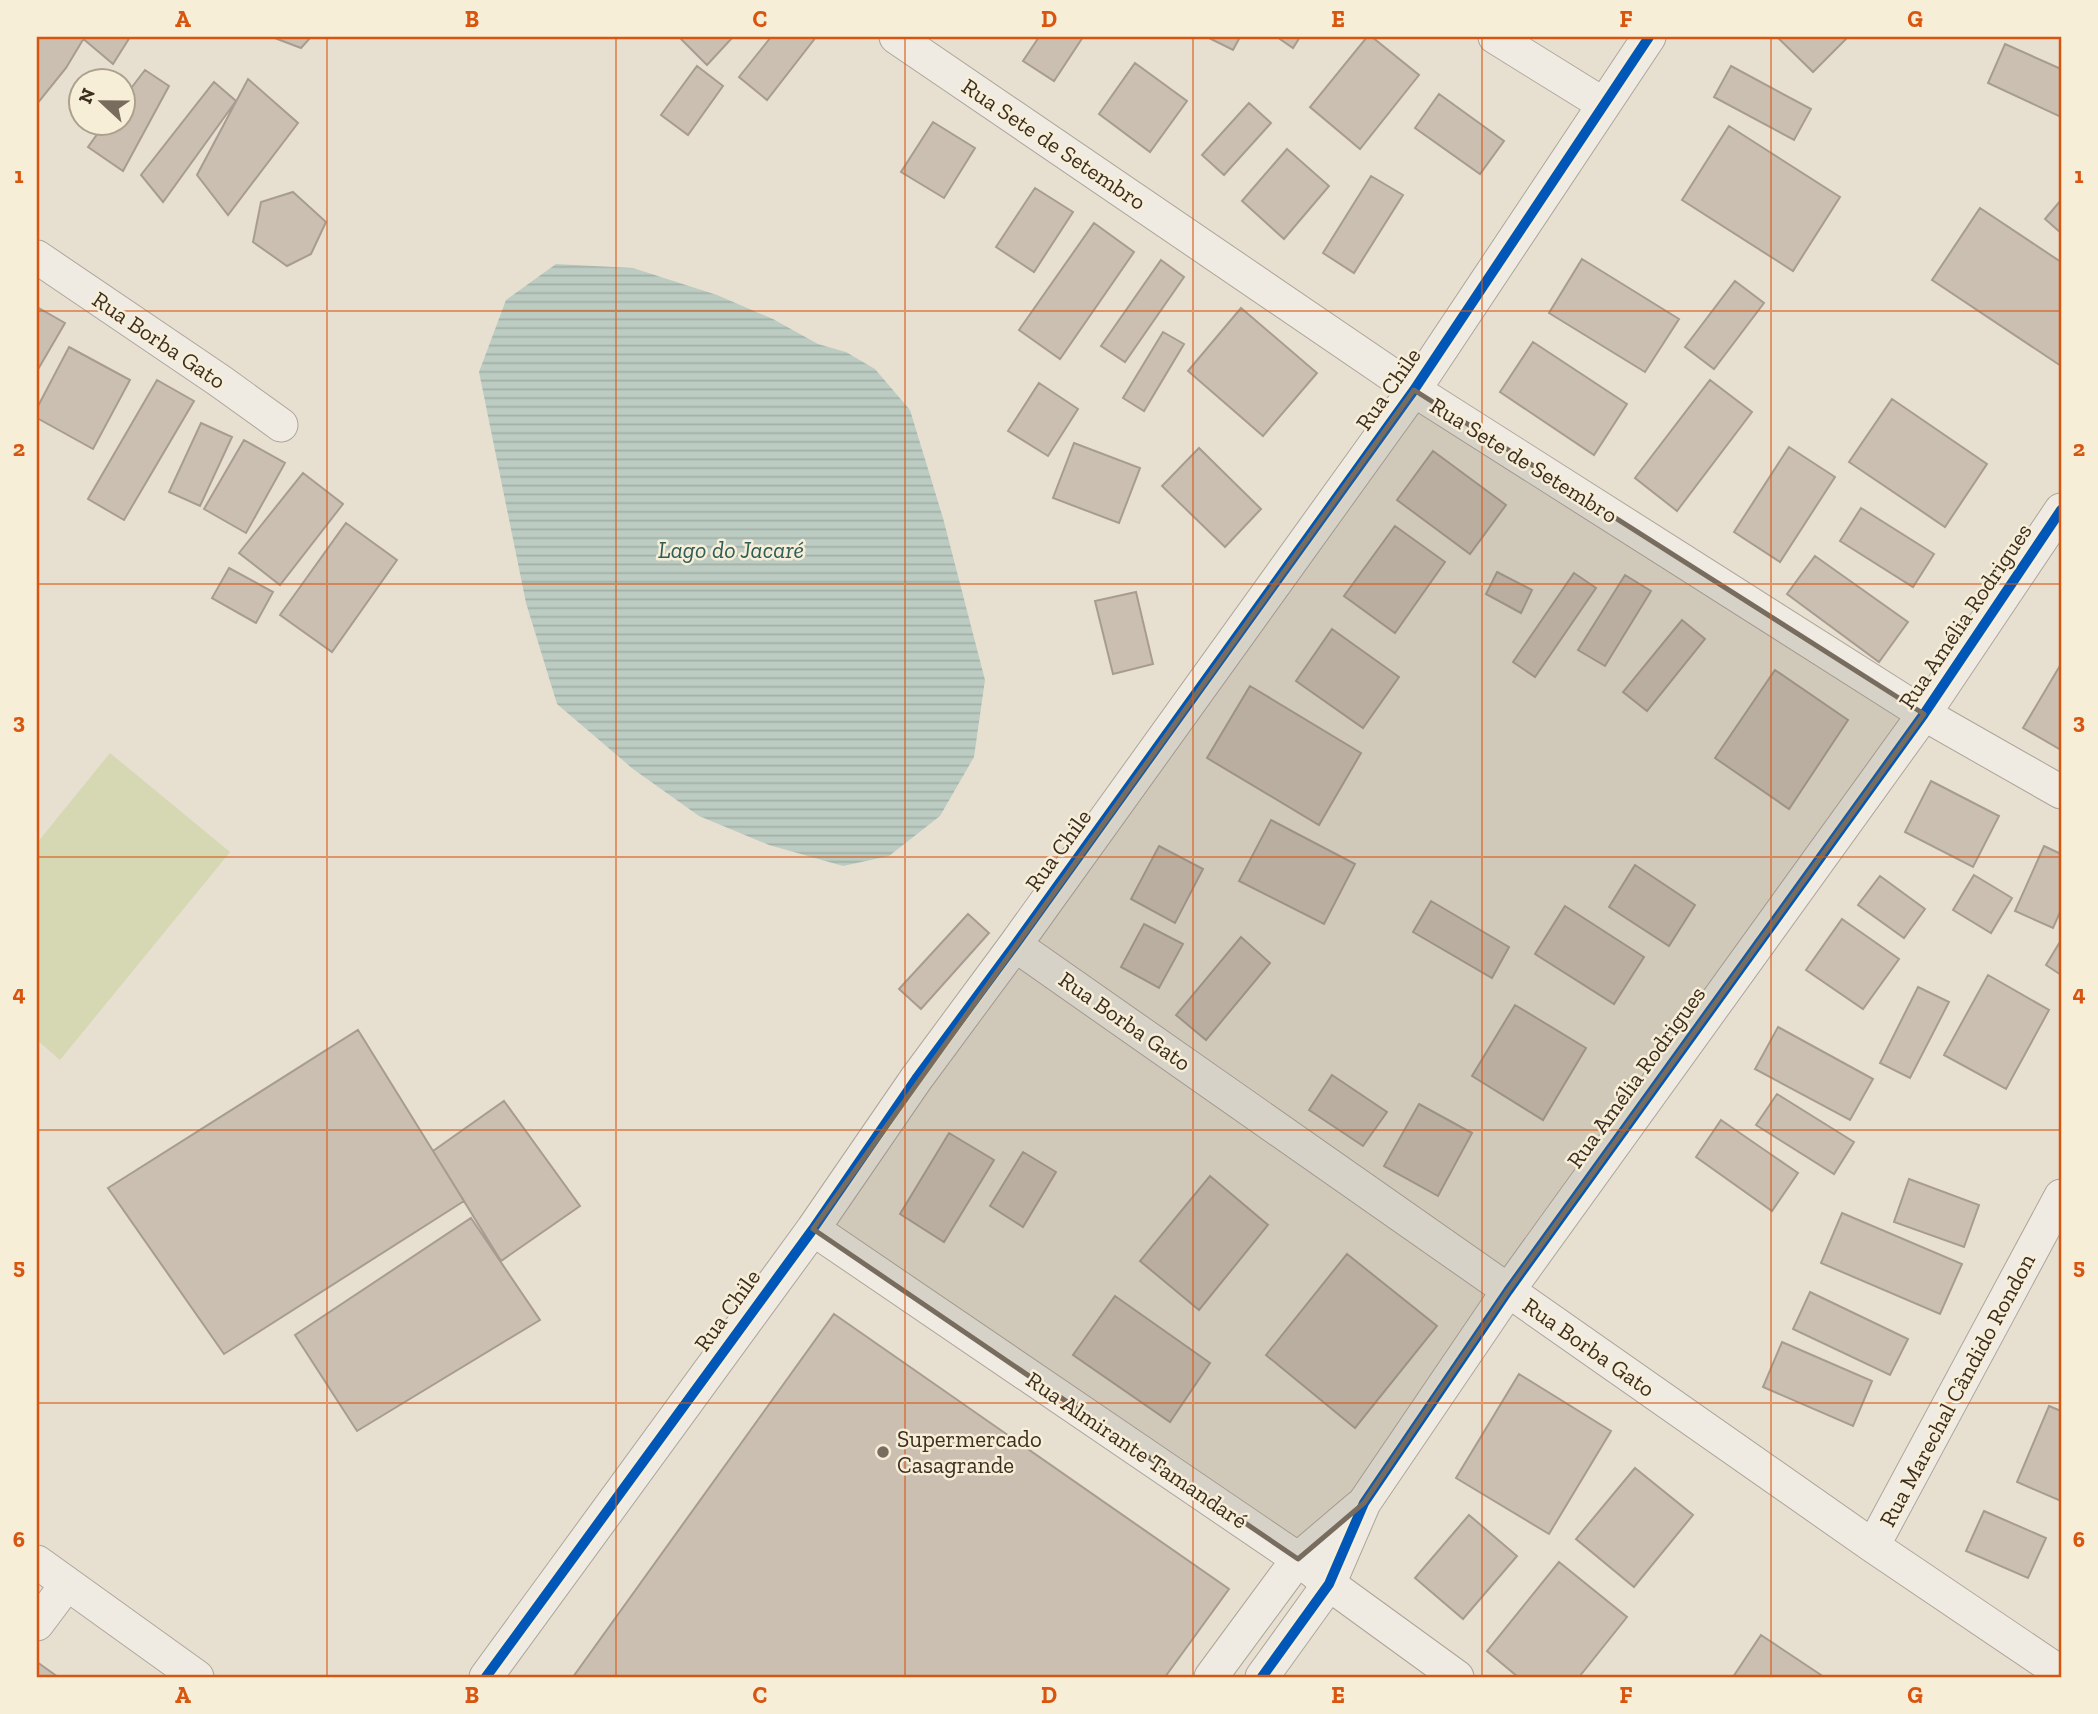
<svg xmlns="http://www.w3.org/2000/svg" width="2098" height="1714" viewBox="0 0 2098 1714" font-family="'Zilla Slab',serif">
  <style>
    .pitch { fill: #d6d7b3 }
    .water { fill: url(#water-rules) }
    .building { fill: #cbbfb2; stroke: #a89c90; stroke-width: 2 }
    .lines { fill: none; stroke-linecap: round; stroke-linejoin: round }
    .street-casing { stroke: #ada599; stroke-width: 35 }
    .street { stroke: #efebe3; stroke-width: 33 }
    .cycleway-casing { stroke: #f7eed8; stroke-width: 15 }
    .cycleway { stroke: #0057b8; stroke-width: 10 }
    .marked { fill: #786c5e; fill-opacity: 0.2; stroke: #786c5e; stroke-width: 5; stroke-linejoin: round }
    .grid { fill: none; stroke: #d7550e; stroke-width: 2; stroke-opacity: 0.55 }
    .poi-dot { fill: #786c5e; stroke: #f7eed8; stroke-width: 2.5 }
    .labels { text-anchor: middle; stroke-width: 5; stroke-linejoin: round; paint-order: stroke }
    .street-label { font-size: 23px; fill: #3d2e20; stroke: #f7eed8 }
    .poi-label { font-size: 23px; fill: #3d2e20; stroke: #f7eed8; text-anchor: start }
    .water-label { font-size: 24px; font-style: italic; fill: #2f5d5a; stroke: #f7eed8 }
    .neatline { fill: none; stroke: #d7550e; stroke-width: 2.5 }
    .grid-label { font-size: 23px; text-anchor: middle; font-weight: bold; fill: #d7550e }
  </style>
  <defs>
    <pattern id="water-rules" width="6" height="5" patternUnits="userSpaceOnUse" patternTransform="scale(1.75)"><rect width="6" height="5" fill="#bcccc2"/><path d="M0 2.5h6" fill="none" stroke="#a2b0a6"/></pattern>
  </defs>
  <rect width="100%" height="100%" fill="#e7e0d1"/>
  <path class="pitch" d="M 110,753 L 230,852 L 60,1060 L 37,1040 L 37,843 Z"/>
  <path class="water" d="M 556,264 L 633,268 L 717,295 L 773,319 L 818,344 L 846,352 L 875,369 L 910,410 L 943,518 L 985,680 L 974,757 L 940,816 L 889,856 L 843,866 L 769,845 L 699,816 L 633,769 L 557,704 L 526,603 L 479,372 L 506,300 Z"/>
  <path class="building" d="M 37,37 L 84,38 L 66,68 L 37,104 Z
    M 81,37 L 130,37 L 113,64 Z
    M 272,37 L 311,37 L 301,48 Z
    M 682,37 L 733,37 L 707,65 L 680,38 Z
    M 771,37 L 816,37 L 767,100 L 739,77 Z
    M 1039,37 L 1083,37 L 1054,81 L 1023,61 Z
    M 1207,37 L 1240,37 L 1233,50 Z
    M 1277,37 L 1300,37 L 1293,48 Z
    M 1367,37 L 1372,37 L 1419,75 L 1360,149 L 1310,107 Z
    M 1777,37 L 1848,37 L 1813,72 Z
    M 2005,44 L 2061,69 L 2061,117 L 1988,83 Z
    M 1135,63 L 1187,101 L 1150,152 L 1099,114 Z
    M 697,66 L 723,86 L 688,135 L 661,115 Z
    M 1731,66 L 1811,109 L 1794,140 L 1714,97 Z
    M 145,70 L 169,86 L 123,171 L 88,147 L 106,122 L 122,122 L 122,100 Z
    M 248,79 L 298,123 L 228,215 L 197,175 Z
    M 214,82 L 236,101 L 163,202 L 141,175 Z
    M 1439,94 L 1504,141 L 1480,174 L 1415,128 Z
    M 1249,103 L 1271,123 L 1224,175 L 1202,155 Z
    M 933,122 L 975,148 L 944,198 L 901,172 Z
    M 1729,126 L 1840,197 L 1793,271 L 1682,200 Z
    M 1287,149 L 1329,186 L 1284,239 L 1242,201 Z
    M 1371,176 L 1403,195 L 1354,273 L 1323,253 Z
    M 1035,188 L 1073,212 L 1034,272 L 996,247 Z
    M 293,192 L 326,222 L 311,254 L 287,266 L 253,242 L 261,202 Z
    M 2061,200 L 2061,233 L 2045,219 Z
    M 1980,208 L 2061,262 L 2061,366 L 1932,280 Z
    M 1094,223 L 1134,252 L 1060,359 L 1019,330 Z
    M 1582,259 L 1679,319 L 1645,372 L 1549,313 Z
    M 1161,260 L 1184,277 L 1125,362 L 1101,346 Z
    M 1735,281 L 1764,303 L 1714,369 L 1685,347 Z
    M 37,307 L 65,323 L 37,371 Z
    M 1241,308 L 1317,373 L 1263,436 L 1188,371 Z
    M 1163,332 L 1184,344 L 1144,411 L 1123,398 Z
    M 1533,342 L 1627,404 L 1594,455 L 1500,392 Z
    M 69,347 L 130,380 L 93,449 L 37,418 L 37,408 Z
    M 157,380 L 194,401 L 124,520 L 88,499 Z
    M 1710,380 L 1752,412 L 1677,511 L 1635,478 Z
    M 1039,383 L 1078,409 L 1048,456 L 1008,431 Z
    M 1892,399 L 1987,464 L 1945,527 L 1849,462 Z
    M 201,423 L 232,437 L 200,506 L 169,492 Z
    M 244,440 L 285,463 L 246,533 L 204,509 Z
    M 1074,443 L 1140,468 L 1119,523 L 1053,498 Z
    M 1789,447 L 1835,477 L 1780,562 L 1734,532 Z
    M 1199,448 L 1261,509 L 1225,547 L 1162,486 Z
    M 1433,451 L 1506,505 L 1470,554 L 1397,500 Z
    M 303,473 L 343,504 L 280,585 L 239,553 Z
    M 1861,508 L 1934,554 L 1913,587 L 1840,541 Z
    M 346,523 L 397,560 L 332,652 L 280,615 Z
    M 1395,526 L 1445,562 L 1395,633 L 1344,596 Z
    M 1815,556 L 1908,622 L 1879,662 L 1787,594 Z
    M 229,568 L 273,592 L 256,623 L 212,598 Z
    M 1497,572 L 1532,590 L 1521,613 L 1486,594 Z
    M 1574,573 L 1596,588 L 1535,677 L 1513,662 Z
    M 1625,575 L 1651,591 L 1605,666 L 1578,650 Z
    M 1136,592 L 1153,664 L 1113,674 L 1095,601 Z
    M 1682,620 L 1705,639 L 1647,711 L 1623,692 Z
    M 1332,629 L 1399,677 L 1363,728 L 1296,681 Z
    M 2061,664 L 2061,750 L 2023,728 Z
    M 1775,670 L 1848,720 L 1789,809 L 1715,758 Z
    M 1250,686 L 1361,753 L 1319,825 L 1207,758 Z
    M 1931,781 L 1999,816 L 1973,867 L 1905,832 Z
    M 1271,820 L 1355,864 L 1324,924 L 1239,881 Z
    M 1159,846 L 1203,869 L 1175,923 L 1131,899 Z
    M 2044,846 L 2061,854 L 2061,910 L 2053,928 L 2015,911 Z
    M 1635,865 L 1695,905 L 1669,946 L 1609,907 Z
    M 1974,875 L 2012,898 L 1991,933 L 1953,910 Z
    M 1880,876 L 1925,909 L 1904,938 L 1858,905 Z
    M 1431,901 L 1509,947 L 1492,978 L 1413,932 Z
    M 1565,906 L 1644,957 L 1614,1004 L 1535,954 Z
    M 968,914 L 989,933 L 921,1009 L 899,989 Z
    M 1842,919 L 1899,959 L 1863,1009 L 1806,970 Z
    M 1144,924 L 1183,944 L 1159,988 L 1121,967 Z
    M 1241,937 L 1270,963 L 1206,1040 L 1176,1015 Z
    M 2061,940 L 2061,975 L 2046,965 Z
    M 1988,975 L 2049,1010 L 2006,1089 L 1944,1055 Z
    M 1918,987 L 1949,1002 L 1910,1078 L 1880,1063 Z
    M 1515,1005 L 1586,1048 L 1543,1120 L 1472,1076 Z
    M 1778,1027 L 1873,1079 L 1850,1120 L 1755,1069 Z
    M 358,1030 L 464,1201 L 224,1354 L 108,1188 Z
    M 1332,1075 L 1387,1112 L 1363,1146 L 1309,1110 Z
    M 1777,1094 L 1854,1142 L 1834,1174 L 1756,1125 Z
    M 504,1101 L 580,1206 L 501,1261 L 433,1151 Z
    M 1419,1104 L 1472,1133 L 1438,1196 L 1384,1166 Z
    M 1721,1120 L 1798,1173 L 1772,1211 L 1696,1157 Z
    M 949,1133 L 994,1160 L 944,1242 L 900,1214 Z
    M 1023,1152 L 1056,1172 L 1023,1227 L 990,1206 Z
    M 1210,1176 L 1268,1225 L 1199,1310 L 1140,1261 Z
    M 1909,1179 L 1979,1205 L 1964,1247 L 1894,1222 Z
    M 1842,1213 L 1962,1264 L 1940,1314 L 1821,1263 Z
    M 471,1218 L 540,1320 L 357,1431 L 295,1335 Z
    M 1347,1254 L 1437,1326 L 1355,1428 L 1266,1355 Z
    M 1810,1292 L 1908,1339 L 1890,1375 L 1793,1329 Z
    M 1115,1296 L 1210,1363 L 1170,1422 L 1073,1355 Z
    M 834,1314 L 1229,1589 L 1165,1677 L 573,1677 Z
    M 1782,1342 L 1872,1381 L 1853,1426 L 1763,1387 Z
    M 1519,1374 L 1611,1431 L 1549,1534 L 1456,1478 Z
    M 2049,1406 L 2061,1411 L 2061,1501 L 2017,1482 Z
    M 1635,1468 L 1693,1515 L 1634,1587 L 1576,1539 Z
    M 1984,1511 L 2046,1538 L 2028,1578 L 1966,1551 Z
    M 1469,1515 L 1517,1556 L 1463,1619 L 1415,1578 Z
    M 1559,1562 L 1627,1617 L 1579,1677 L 1518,1677 L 1487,1651 Z
    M 1761,1635 L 1824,1677 L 1733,1677 Z
    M 37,1662 L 58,1677 L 37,1677 Z"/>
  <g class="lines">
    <defs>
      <path id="street" d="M 896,37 L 1414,390 L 1924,714 L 2061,792
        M 1495,37 L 1603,104
        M 37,257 L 220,381 L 281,425
        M 1015,945 L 1873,1546 L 2061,1673
        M 813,1229 L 1298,1559 L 1329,1584 L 1457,1677
        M 1873,1546 L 2061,1196
        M 37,1562 L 197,1677
        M 37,1624 L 67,1584
        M 486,1677 L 813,1229 L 916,1079 L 1015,945 L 1414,390 L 1649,37
        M 1211,1677 L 1298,1559 L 1359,1507
        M 1262,1677 L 1329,1584 L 1364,1503 L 1508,1291 L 1924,714 L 2061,510"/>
    </defs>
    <use href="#street" class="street-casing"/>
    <use href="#street" class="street"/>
    <defs>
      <path id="cycleway" d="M 486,1677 L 813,1229 L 916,1079 L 1015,945 L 1414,390 L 1649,37
        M 1262,1677 L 1329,1584 L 1364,1503 L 1508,1291 L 1924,714 L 2061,510"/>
    </defs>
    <use href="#cycleway" class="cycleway-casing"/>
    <use href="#cycleway" class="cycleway"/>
  </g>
  <path class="marked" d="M 1414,390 L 1924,714 L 1508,1291 L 1364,1503 L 1298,1559 L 813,1229 Z"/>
  <path class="grid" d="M 327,37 L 327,1677M 616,37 L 616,1677M 905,37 L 905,1677M 1193,37 L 1193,1677M 1482,37 L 1482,1677M 1771,37 L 1771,1677M 37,311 L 2061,311M 37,584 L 2061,584M 37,857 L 2061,857M 37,1130 L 2061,1130M 37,1403 L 2061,1403"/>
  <circle class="poi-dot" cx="883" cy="1452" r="7"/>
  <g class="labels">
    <g class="street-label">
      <text transform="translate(1054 144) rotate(34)" y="8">Rua Sete de Setembro</text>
      <text transform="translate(159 340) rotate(34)" y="8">Rua Borba Gato</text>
      <text transform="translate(1388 389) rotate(-55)" y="8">Rua Chile</text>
      <text transform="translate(1524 460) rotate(32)" y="8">Rua Sete de Setembro</text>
      <text transform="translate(1965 616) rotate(-56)" y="8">Rua Amélia Rodrigues</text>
      <text transform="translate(1058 850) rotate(-54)" y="8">Rua Chile</text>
      <text transform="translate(1125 1021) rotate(35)" y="8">Rua Borba Gato</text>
      <text transform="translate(1636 1077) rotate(-54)" y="8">Rua Amélia Rodrigues</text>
      <text transform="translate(727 1310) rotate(-54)" y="8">Rua Chile</text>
      <text transform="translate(1589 1347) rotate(35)" y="8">Rua Borba Gato</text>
      <text transform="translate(1957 1390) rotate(-62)" y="8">Rua Marechal Cândido Rondon</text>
      <text transform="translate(1137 1450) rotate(34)" y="8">Rua Almirante Tamandaré</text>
    </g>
    <g class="poi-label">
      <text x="897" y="1447">Supermercado<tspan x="897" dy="26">Casagrande</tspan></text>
    </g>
    <g class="water-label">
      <text x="731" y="558">Lago do Jacaré</text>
    </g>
  </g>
  <rect width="2098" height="1714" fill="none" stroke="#f7eed8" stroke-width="77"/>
  <g transform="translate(102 102) rotate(292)"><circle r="33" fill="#f7eed8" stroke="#ada18e" stroke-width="2"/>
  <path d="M0-5L12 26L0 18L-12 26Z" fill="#786c5e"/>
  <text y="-10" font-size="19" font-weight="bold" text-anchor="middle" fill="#3d2e20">N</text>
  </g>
  <rect x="38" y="38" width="2022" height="1638" class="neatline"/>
  <g class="grid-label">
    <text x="183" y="27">A</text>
    <text x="472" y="27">B</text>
    <text x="760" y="27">C</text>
    <text x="1049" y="27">D</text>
    <text x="1338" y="27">E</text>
    <text x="1626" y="27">F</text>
    <text x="1915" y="27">G</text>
    <text x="19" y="183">1</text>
    <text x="2079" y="183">1</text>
    <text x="19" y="456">2</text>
    <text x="2079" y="456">2</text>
    <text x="19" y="729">3</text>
    <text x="2079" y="729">3</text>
    <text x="19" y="1001">4</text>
    <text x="2079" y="1001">4</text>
    <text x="19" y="1274">5</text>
    <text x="2079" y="1274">5</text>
    <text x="19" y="1547">6</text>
    <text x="2079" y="1547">6</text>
    <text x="183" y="1703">A</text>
    <text x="472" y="1703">B</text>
    <text x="760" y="1703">C</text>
    <text x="1049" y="1703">D</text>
    <text x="1338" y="1703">E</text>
    <text x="1626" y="1703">F</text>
    <text x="1915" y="1703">G</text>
  </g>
</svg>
